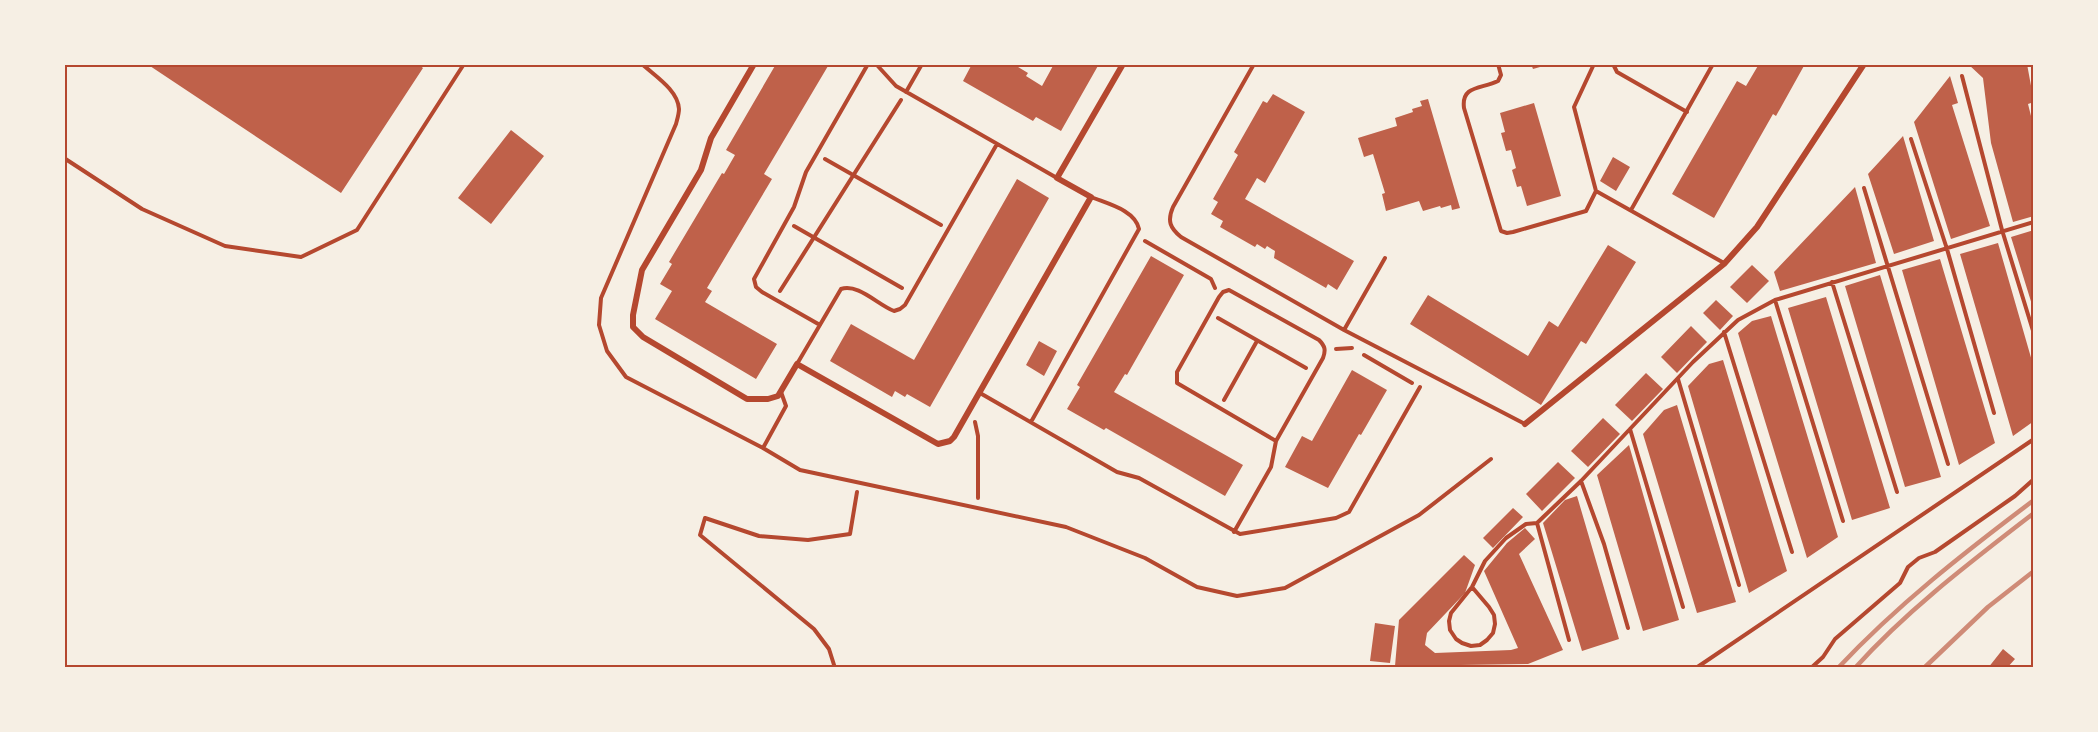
<svg xmlns="http://www.w3.org/2000/svg" width="2098" height="732" viewBox="0 0 2098 732" font-family="Montserrat,sans-serif">
  <style>
    .building { fill: #bf614a }
    .lines { fill: none; stroke-linecap: round; stroke-linejoin: round }
    .path { stroke: #b5482f; stroke-width: 4 }
    .service { stroke: #b5482f; stroke-width: 4 }
    .minor { stroke: #b5482f; stroke-width: 6 }
    .rail { stroke: #cf8b77; stroke-width: 4.5 }
    .neatline { fill: none; stroke: #b5482f; stroke-width: 2 }
  </style>
  <rect width="100%" height="100%" fill="#f6efe4"/>
  <path class="building" d="M 147,64 L 418,64 L 423,68 L 341,193 Z
    M 776,64 L 828,66 L 764,174 L 772,179 L 707,288 L 712,291 L 705,302 L 777,344 L 756,379 L 655,319 L 672,291 L 660,284 L 672,264 L 669,262 L 722,173 L 724,174 L 735,155 L 726,150 Z
    M 972,64 L 1013,64 L 1028,73 L 1026,76 L 1042,86 L 1054,64 L 1099,64 L 1061,131 L 1036,117 L 1033,121 L 963,81 Z
    M 1531,64 L 1547,64 L 1547,65 L 1533,69 Z
    M 1759,64 L 1805,64 L 1776,116 L 1773,114 L 1714,218 L 1672,194 L 1737,81 L 1746,86 Z
    M 1968,64 L 2027,64 L 2034,102 L 2028,104 L 2034,128 L 2034,216 L 2013,222 L 1991,143 L 1983,78 Z
    M 1950,76 L 1958,103 L 1952,105 L 1990,226 L 1951,239 L 1914,122 Z
    M 1273,94 L 1305,112 L 1265,183 L 1257,178 L 1245,199 L 1354,261 L 1337,290 L 1328,284 L 1326,288 L 1274,258 L 1275,251 L 1267,246 L 1265,249 L 1257,244 L 1255,247 L 1220,227 L 1223,221 L 1211,214 L 1218,202 L 1213,199 L 1238,155 L 1234,152 L 1263,101 L 1267,103 Z
    M 1428,99 L 1460,208 L 1452,210 L 1451,205 L 1441,208 L 1440,206 L 1423,211 L 1419,201 L 1386,211 L 1382,194 L 1385,193 L 1373,154 L 1364,157 L 1358,138 L 1397,126 L 1395,118 L 1413,112 L 1412,109 L 1422,106 L 1420,101 Z
    M 1534,103 L 1561,196 L 1527,206 L 1521,186 L 1517,187 L 1512,170 L 1516,168 L 1511,150 L 1506,151 L 1501,133 L 1505,132 L 1500,113 Z
    M 511,130 L 544,156 L 491,224 L 458,198 Z
    M 1903,136 L 1934,241 L 1894,254 L 1868,174 Z
    M 1613,157 L 1630,167 L 1616,191 L 1600,181 Z
    M 1017,179 L 1049,198 L 930,407 L 907,394 L 905,397 L 895,391 L 892,397 L 830,361 L 851,324 L 914,360 Z
    M 1855,187 L 1876,263 L 1780,291 L 1774,272 Z
    M 2034,230 L 2034,308 L 2033,308 L 2011,237 Z
    M 1998,243 L 2034,368 L 2034,421 L 2013,436 L 1960,254 Z
    M 1608,245 L 1636,262 L 1586,344 L 1581,341 L 1541,405 L 1410,324 L 1428,295 L 1528,356 L 1549,321 L 1558,327 Z
    M 1151,256 L 1184,275 L 1127,375 L 1125,374 L 1114,392 L 1243,465 L 1225,496 L 1106,428 L 1104,430 L 1067,409 L 1080,387 L 1077,385 Z
    M 1940,259 L 1995,443 L 1959,465 L 1902,270 Z
    M 1752,265 L 1769,281 L 1747,303 L 1730,287 Z
    M 1880,275 L 1941,477 L 1905,487 L 1845,286 Z
    M 1826,297 L 1890,508 L 1852,520 L 1788,308 Z
    M 1716,300 L 1733,316 L 1720,330 L 1703,313 Z
    M 1771,316 L 1838,537 L 1807,558 L 1738,333 L 1752,321 Z
    M 1691,326 L 1707,342 L 1677,373 L 1661,357 Z
    M 1039,341 L 1057,351 L 1044,376 L 1026,365 Z
    M 1723,360 L 1787,571 L 1749,593 L 1688,386 L 1709,364 Z
    M 1352,370 L 1387,390 L 1361,435 L 1359,434 L 1328,488 L 1285,467 L 1302,436 L 1312,441 Z
    M 1646,373 L 1663,389 L 1632,421 L 1615,405 Z
    M 1677,405 L 1736,602 L 1697,613 L 1643,434 L 1664,410 Z
    M 1603,418 L 1620,434 L 1588,467 L 1571,451 Z
    M 1629,445 L 1679,620 L 1643,631 L 1597,475 Z
    M 1558,462 L 1575,478 L 1542,511 L 1526,494 Z
    M 1577,496 L 1619,639 L 1582,651 L 1543,523 L 1565,500 Z
    M 1513,508 L 1523,517 L 1493,548 L 1483,538 Z
    M 1525,528 L 1535,539 L 1519,554 L 1563,650 L 1528,664 L 1395,666 L 1399,620 L 1464,555 L 1475,565 L 1465,593 L 1427,633 L 1425,645 L 1435,653 L 1511,650 L 1518,648 L 1484,571 L 1507,543 Z
    M 1375,623 L 1395,626 L 1390,663 L 1370,661 Z
    M 2003,649 L 2015,659 L 2007,668 L 1988,668 Z"/>
  <g class="lines">
    <path class="path" d="M 825,159 L 941,225
      M 794,226 L 902,288
      M 1145,241 L 1211,279 L 1215,288
      M 780,291 L 901,100
      M 1218,318 L 1306,368
      M 1336,349 L 1352,348
      M 1364,355 L 1412,383
      M 1224,400 L 1257,341
      M 975,422 L 978,436 L 978,498
      M 835,668 L 829,649 L 814,629 L 700,535 L 705,518 L 759,536 L 808,540 L 850,534 L 857,492
      M 1696,668 L 2034,439
      M 1811,668 L 1823,657 L 1835,639 L 1900,583 L 1908,567 L 1919,558 L 1935,552 L 2015,496 L 2034,479"/>
    <path class="service" d="M 642,64 C 655,76 678,90 679,109 C 679,114 677,120 676,124 L 601,298 L 599,325 L 607,351 L 626,377 L 763,448 L 786,406 L 781,392
      M 876,64 L 896,86 L 1057,178
      M 1254,64 L 1173,207 C 1167,221 1170,228 1181,237 L 1344,330 L 1385,258
      M 1498,64 L 1501,75 L 1498,81 C 1482,89 1461,85 1464,108 L 1501,231 L 1507,233 L 1513,232 L 1586,211 L 1596,191
      M 1594,64 L 1574,107 L 1596,191 L 1724,263
      M 1613,64 L 1617,72 L 1687,112
      M 1962,76 L 2002,230 L 2034,334
      M 906,92 L 922,64
      M 1911,139 L 1947,249 L 1994,413
      M 64,158 L 142,209 L 225,246 L 301,257 L 357,230 L 464,64
      M 1864,188 L 1948,464
      M 1631,210 L 1713,64
      M 1832,282 L 1897,492
      M 1775,300 L 1843,521
      M 820,325 L 762,292 L 756,287 L 754,279 L 794,207 L 806,172 L 868,64
      M 1344,330 L 1525,424
      M 1724,332 L 1792,552
      M 797,364 L 841,289 C 858,283 878,305 894,311 L 900,309 L 905,305 L 997,144
      M 1678,379 L 1739,585
      M 980,393 L 1117,472 L 1139,478 L 1240,534 L 1336,518 L 1349,512 L 1420,387
      M 1031,422 L 1139,229 C 1135,210 1108,204 1091,197
      M 1630,429 L 1683,607
      M 763,448 L 800,470 L 1066,527 L 1145,558 L 1197,587 L 1237,596 L 1285,588 L 1419,515 L 1491,459
      M 1581,481 L 1604,544 L 1628,628
      M 1537,523 L 1569,640
      M 1234,532 L 1271,467 L 1276,441 L 1323,358 C 1326,350 1325,346 1319,340 L 1229,290 L 1223,292 L 1219,297 L 1177,372 L 1177,383 L 1276,441
      M 1472,587 L 1489,607 L 1494,615 L 1495,624 L 1493,633 L 1487,640 L 1480,645 L 1471,646 L 1462,643 L 1456,639 L 1450,630 L 1449,621 L 1451,613 L 1472,587 L 1485,561 L 1506,538 L 1526,524 L 1537,523 L 1581,481 L 1693,362 L 1738,320 L 1775,300 L 2034,222"/>
    <path class="minor" d="M 754,64 L 711,138 L 701,170 L 642,270 L 633,315 L 633,327 L 643,337 L 747,399 L 768,399 L 778,396 L 797,364 L 938,444 L 950,441 L 954,437 L 1091,197 L 1057,178 L 1123,64
      M 1525,424 L 1724,264 L 1757,227 L 1864,64"/>
    <path class="rail" d="M 1838,668 C 1897,605 1965,552 2034,500
      M 1855,668 C 1908,609 1972,561 2034,513
      M 1924,668 L 1988,607 L 2034,571"/>
  </g>
  <rect width="2098" height="732" fill="none" stroke="#f6efe4" stroke-width="132"/>
  <rect x="66" y="66" width="1966" height="600" class="neatline"/>
</svg>
